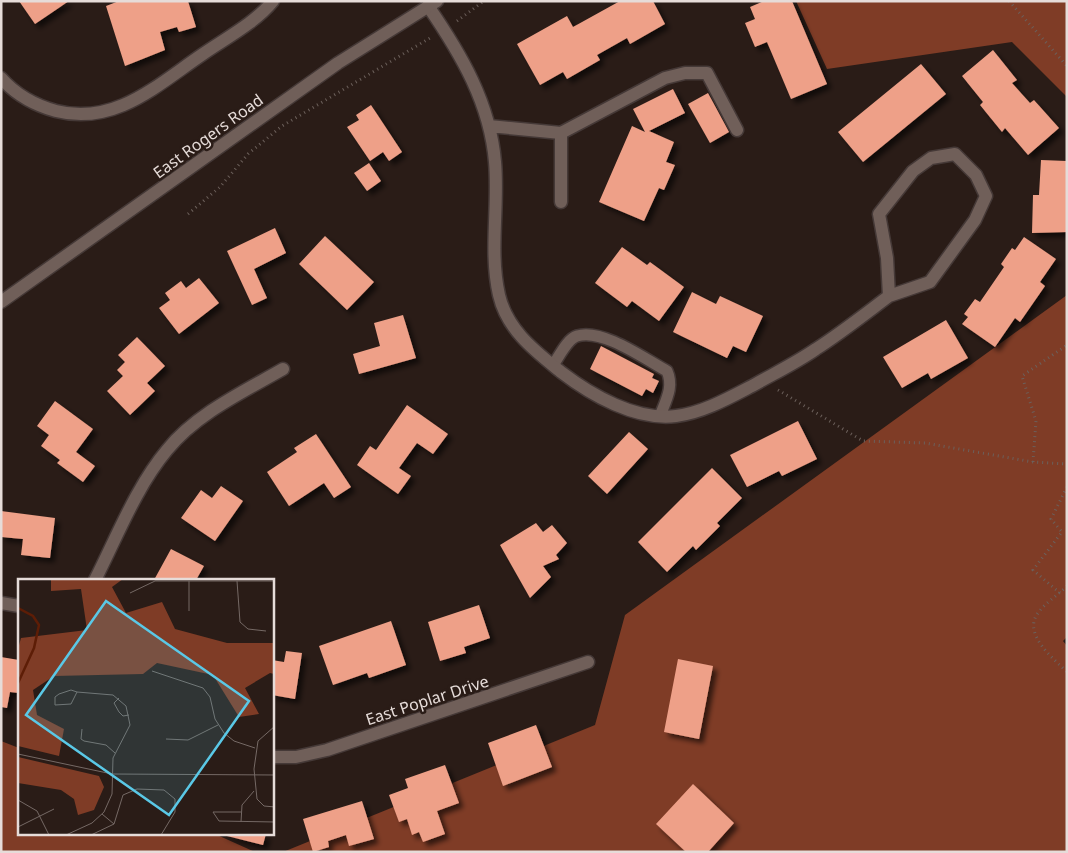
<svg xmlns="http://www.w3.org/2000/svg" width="1068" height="853" viewBox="0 0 1068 853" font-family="'Noto Sans',sans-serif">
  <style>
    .forest { fill: #7f3c26 }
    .building { fill: #eea088; filter: url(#shadow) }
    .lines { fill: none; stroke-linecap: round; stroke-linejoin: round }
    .lane-casing { stroke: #453937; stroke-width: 14 }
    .street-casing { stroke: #453937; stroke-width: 15 }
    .secondary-casing { stroke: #453937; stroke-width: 15 }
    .path { stroke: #6c605b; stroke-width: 3; stroke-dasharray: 1 4; stroke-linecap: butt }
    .lane { stroke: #705f59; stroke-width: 11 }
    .street { stroke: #705f59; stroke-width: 12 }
    .secondary { stroke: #705f59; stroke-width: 12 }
    .labels { text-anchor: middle; stroke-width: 5; stroke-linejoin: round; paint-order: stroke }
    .street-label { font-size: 16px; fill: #e6dcd9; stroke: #2a1c17 }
    .inset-river { fill: none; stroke: #5d1d06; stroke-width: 2.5 }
    .inset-road { fill: none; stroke: #756965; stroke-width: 1 }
    .view { fill: #5ac8e6; fill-opacity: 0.15; stroke: #5ac8e6; stroke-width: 2.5 }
    .inset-edge { fill: none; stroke: #e6dcd9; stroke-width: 2.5 }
  </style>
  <defs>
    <filter id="shadow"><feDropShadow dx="4.5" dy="4.5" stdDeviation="2.5" flood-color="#0009"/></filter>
  </defs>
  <rect width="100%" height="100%" fill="#2a1c17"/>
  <path class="forest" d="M 796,1 L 1067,1 L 1067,97 L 1012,42 L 827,69 Z
    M 1067,295 L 1067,637 L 1063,641 L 1067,646 L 1067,852 L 283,852 L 595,725 L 625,615 Z
    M 1,741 L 19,748 L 19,834 L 215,834 L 255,852 L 1,852 Z"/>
  <path class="building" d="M 19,1 L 69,1 L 35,24 Z
    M 119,1 L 188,1 L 196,27 L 179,32 L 177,27 L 160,32 L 165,50 L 125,66 L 106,6 Z
    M 620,1 L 653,1 L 665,24 L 630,44 L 627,38 L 597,55 L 600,60 L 567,79 L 563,72 L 540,85 L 517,44 L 567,16 L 573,27 Z
    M 764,1 L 792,1 L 827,84 L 791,99 L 767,42 L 755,47 L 745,23 L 755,19 L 750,7 Z
    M 993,50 L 1017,80 L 1012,83 L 1030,103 L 1034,100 L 1059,128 L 1028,155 L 1005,128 L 1002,132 L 980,105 L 983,102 L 962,76 Z
    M 921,64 L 946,94 L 863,162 L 838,132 Z
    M 673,89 L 685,113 L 649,131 L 674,142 L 666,162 L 675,165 L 664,190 L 659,188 L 644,221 L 599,202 L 632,126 L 645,132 L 633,109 Z
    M 708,93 L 729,132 L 710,143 L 688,104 Z
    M 371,105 L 402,152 L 389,161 L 383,152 L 370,161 L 347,127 L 359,120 L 356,115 Z
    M 1041,160 L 1067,161 L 1067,232 L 1032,233 L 1033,195 L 1039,195 Z
    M 369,163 L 381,181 L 367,191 L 354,173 Z
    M 275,228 L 286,253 L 254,269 L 267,298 L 252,305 L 227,251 Z
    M 325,236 L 374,282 L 347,310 L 299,264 Z
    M 1024,237 L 1056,259 L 1040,282 L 1045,286 L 1020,322 L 1015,318 L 995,347 L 962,324 L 968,317 L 964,314 L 975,299 L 980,302 L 1004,267 L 1001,264 L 1012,248 L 1015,250 Z
    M 622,247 L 647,265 L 650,262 L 684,287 L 659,321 L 632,301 L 627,307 L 595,283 Z
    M 199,278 L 219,303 L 179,334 L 159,308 L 170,300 L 165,293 L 181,281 L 186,288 Z
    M 692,292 L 716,304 L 720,296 L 763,316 L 746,352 L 733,346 L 727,358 L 673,332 Z
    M 403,315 L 416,358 L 359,374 L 353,354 L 380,346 L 374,323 Z
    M 946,320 L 968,358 L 931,379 L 928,373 L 902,388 L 883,357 Z
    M 137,337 L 165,366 L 147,383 L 155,391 L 130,415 L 107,391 L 123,376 L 117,370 L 125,362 L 118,355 Z
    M 601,346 L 654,374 L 652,378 L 659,381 L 653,393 L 646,389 L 642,396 L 590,369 Z
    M 55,401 L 93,429 L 76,452 L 95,466 L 83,482 L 57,463 L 60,460 L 41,446 L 49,435 L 37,426 Z
    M 407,405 L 448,434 L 433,454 L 417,443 L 399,468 L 411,476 L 398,494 L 357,465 L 370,446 L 376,450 Z
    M 798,421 L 817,459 L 782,476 L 779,471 L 747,487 L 730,455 Z
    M 629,432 L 648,449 L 607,494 L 588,476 Z
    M 316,434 L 351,487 L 334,498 L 324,483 L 289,506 L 267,472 L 297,452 L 294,448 Z
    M 712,468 L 742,498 L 717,523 L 720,526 L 696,550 L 693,546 L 667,572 L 638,542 Z
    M 221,486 L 243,501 L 215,541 L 181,518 L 201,490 L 212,498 Z
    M 1,511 L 55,518 L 50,558 L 21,555 L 23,539 L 1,537 Z
    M 536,523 L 543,532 L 552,525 L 567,543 L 556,555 L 559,559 L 543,566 L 551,577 L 530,598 L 500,545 Z
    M 171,549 L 204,566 L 196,580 L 149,580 L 151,578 L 154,580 Z
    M 479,605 L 490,638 L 464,647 L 466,653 L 440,661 L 428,622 Z
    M 391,621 L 406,665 L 369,678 L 367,673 L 333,685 L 319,646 Z
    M 286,651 L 302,653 L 295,699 L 272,695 L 272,660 L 284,662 Z
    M 1,657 L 19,660 L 19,693 L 10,692 L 7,708 L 1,707 Z
    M 678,659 L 713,666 L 699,739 L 664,732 Z
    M 536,725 L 552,767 L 503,786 L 488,743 Z
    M 445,765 L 459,803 L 437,811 L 445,834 L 423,842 L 419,832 L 412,835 L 407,819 L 399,822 L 389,795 L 408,788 L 405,779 Z
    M 693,784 L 734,823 L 708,852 L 686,852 L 656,824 Z
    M 362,801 L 374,839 L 349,846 L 346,835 L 328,841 L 329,847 L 313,852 L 303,819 Z
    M 219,834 L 266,834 L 263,845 Z"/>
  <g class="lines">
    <defs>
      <path id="lane" d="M 553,365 C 559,357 567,339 577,336 C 602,328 645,359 667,371 C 674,387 666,400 660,416"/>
      <path id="street" d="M 428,6 C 461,54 490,103 495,162 C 499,206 489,251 499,295 C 507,330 535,351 561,372 C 591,395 636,421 676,416 C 702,413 729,398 752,386 C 773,374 796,363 816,349 C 841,333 865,314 889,296 L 887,258 L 879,214 L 913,171 L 931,158 L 955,154 L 976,175 L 986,196 L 975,220 L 930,282 L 889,296
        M 1,78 C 16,95 34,105 56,111 C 115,126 157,85 203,54 C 226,38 255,23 273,1
        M 489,126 L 561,133 L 665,78 L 685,73 L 707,73 L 737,130
        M 561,202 L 561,133
        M 95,580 C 117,537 136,487 167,450 C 196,414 243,392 283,369
        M 1,603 L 19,606
        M 272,757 L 296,757 L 327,750 L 588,662"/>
      <path id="secondary" d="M 1,302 L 338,63 L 437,1"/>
    </defs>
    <use href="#lane" class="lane-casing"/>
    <use href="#street" class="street-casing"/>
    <use href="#secondary" class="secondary-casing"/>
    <path class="path" d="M 1009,1 L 1067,66
      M 457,21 L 484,1
      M 188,214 L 220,187 L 248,154 L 282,126 L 430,38
      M 778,390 L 863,441 L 925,443 L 1033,462 L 1067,464
      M 1033,462 L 1036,421 L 1022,376 L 1067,345
      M 1067,586 C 1058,595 1045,603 1038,613 C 1022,634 1054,659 1067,672
      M 1060,593 L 1033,570 L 1062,532 L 1051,519 L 1067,487"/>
    <use href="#lane" class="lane"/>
    <use href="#street" class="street"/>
    <use href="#secondary" class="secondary"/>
  </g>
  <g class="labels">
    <g class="street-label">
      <text transform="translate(208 136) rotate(-36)" y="6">East Rogers Road</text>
      <text transform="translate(427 700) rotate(-18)" y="6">East Poplar Drive</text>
    </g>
  </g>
  <g transform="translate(18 579)">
    <rect width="256" height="256" fill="#2a1c17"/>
    <path d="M 33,0 L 105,0 L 94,8 L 108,34 L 144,23 L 157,50 L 209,64 L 256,64 L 256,95 L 252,94 L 227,109 L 241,135 L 221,138 L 195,96 L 139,84 L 125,95 L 36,97 L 15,111 L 19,136 L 46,150 L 41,177 L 0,167 L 0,70 L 3,59 L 69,51 L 63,10 L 33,12 ZM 0,178 L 81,197 L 86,208 L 76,231 L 60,236 L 56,220 L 43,211 L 0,204 Z" fill="#7f3c26"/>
    <path class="inset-river" d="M 0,29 L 15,37 L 21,46 L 16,69 L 0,104"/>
    <path class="inset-road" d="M 171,2 L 171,32M 219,2 L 222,43 L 230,50 L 248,52M 112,14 L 137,2 L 257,2M 134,92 L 185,109 L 192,118 L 197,140 L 206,154 L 216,162 L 237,169M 101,119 L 96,124 L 101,133 L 105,137 L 111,136M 257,147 L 240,162 L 236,190 L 239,220 L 246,227 L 257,228M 64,150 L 63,160 L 66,162 L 88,166 L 97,174M 148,160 L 170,161 L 200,146M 0,175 L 94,195 L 257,196M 0,221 L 19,232 L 31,256M 223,233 L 195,233 L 201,242 L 257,243M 84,235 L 96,245M 223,243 L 224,226 L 236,212M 0,248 L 36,230M 48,256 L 74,244 L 86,233 L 94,215 L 95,179 L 112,146 L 108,127 L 95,116 L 59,113 L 53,125 L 37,126 L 37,118 L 41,115 L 53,111 L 59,113M 73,256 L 96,245 L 105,216 L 119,210 L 146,211 L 157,220 L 157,233 L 143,256"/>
    <path class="view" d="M 88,22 L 231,122 L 151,236 L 8,136 Z"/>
    <rect width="256" height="256" class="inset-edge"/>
  </g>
  <rect width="1068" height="853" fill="none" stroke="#e6dcd9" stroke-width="5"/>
</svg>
